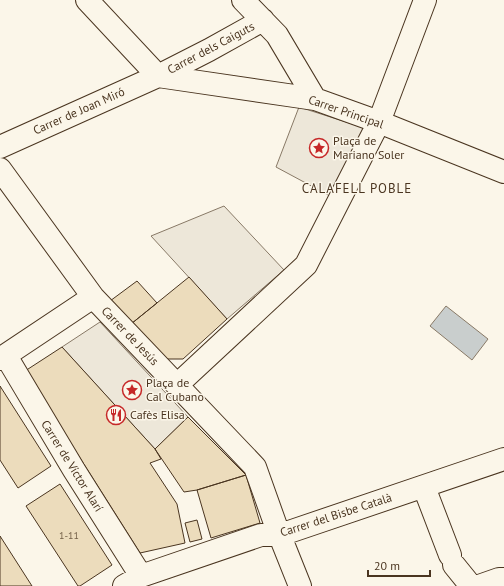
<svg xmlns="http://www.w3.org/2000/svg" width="504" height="586" viewBox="0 0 504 586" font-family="'PT Sans',sans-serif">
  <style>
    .parking { fill: #ede7d9; stroke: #887966 }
    .water { fill: #c9cecd; stroke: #887966 }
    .building { fill: #ecdcbc; stroke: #4a3520 }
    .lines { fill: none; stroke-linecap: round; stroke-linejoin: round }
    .minor-casing { stroke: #4a3520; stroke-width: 24 }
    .minor { stroke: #fbf6e9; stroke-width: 22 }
    .labels { text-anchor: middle; stroke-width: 3; stroke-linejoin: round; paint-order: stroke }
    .number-label { font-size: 10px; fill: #725f47 }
    .street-label { font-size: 12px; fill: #4a3520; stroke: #fbf6e9 }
    .poi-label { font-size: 12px; fill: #4a3520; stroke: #fbf6e9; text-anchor: start }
    .neighbourhood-label { font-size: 13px; letter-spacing: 1px; fill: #4a3520; stroke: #fbf6e9 }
  </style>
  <rect width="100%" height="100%" fill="#fbf6e9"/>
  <path class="parking" d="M 299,107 L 365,128 L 330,196 L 276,167 Z
    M 224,206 L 284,270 L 227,319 L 151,236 Z
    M 100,322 L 188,417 L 155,449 L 62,347 Z"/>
  <path class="water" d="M 446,306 L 488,339 L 472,360 L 430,326 Z"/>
  <path class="building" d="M 189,277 L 227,319 L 183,359 L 163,359 L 131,324 Z
    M 137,281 L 157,303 L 131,324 L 110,301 Z
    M 62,347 L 155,449 L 161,459 L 150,463 L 177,504 L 185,543 L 140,553 L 25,371 Z
    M 0,386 L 51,466 L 18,488 L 0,460 Z
    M 188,417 L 246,475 L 197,490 L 184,492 L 155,449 Z
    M 246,475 L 260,523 L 211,538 L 197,490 Z
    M 60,484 L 112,565 L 80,586 L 78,586 L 26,506 Z
    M 197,520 L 202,539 L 190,542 L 185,523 Z
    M 0,536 L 32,586 L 0,586 Z"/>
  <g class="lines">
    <defs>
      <path id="minor" d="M 87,0 L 158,76
        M 243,0 L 277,35 L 315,99
        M 158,76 L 315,99 L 379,122 L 504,172
        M 0,147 L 158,76 L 209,50 L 263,20
        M 0,169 L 93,297 L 255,467 L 276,526 L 300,586
        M 6,356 L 74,470 L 141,576
        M 0,359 L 93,297
        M 177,385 L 306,265 L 379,122 L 425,0
        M 424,487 L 450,555
        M 454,565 L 471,586
        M 124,586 L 141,576 L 261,535 L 280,535 L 504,459
        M 479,586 L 499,579 L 504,579"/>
    </defs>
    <use href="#minor" class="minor-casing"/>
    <use href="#minor" class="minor"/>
  </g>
  <defs>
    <symbol id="sight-ring" viewBox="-11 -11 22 22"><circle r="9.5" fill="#fbf6e9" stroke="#c62828" stroke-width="1.5"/><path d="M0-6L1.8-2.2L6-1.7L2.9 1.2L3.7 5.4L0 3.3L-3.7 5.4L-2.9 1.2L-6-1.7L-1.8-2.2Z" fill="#c62828"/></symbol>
    <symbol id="restaurant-ring" viewBox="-11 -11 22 22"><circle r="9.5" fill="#fbf6e9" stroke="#c62828" stroke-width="1.5"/><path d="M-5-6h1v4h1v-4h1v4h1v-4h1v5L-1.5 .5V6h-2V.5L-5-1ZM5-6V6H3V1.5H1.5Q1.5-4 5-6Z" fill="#c62828"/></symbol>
  </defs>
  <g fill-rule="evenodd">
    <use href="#sight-ring" x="308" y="137" width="22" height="22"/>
    <use href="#sight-ring" x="121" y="379" width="22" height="22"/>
    <use href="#restaurant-ring" x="105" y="404" width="22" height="22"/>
  </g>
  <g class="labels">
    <g class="number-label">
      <text x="69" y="539">1-11</text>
    </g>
    <g class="street-label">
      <text transform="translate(211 48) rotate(-28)" y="4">Carrer dels Caiguts</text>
      <text transform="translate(79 111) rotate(-24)" y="4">Carrer de Joan Miró</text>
      <text transform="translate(346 112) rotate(19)" y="4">Carrer Principal</text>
      <text transform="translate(130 336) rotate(46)" y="4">Carrer de Jesús</text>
      <text transform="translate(72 466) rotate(58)" y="4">Carrer de Víctor Alarí</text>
      <text transform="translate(336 515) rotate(-18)" y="4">Carrer del Bisbe Català</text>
    </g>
    <g class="poi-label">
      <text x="333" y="145">Plaça de<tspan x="333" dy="14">Mariano Soler</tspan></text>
      <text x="146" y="387">Plaça de<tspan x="146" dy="14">Cal Cubano</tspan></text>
      <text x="130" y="419">Cafès Elisa</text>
    </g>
    <g class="neighbourhood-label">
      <text x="357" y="193">CALAFELL POBLE</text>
    </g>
  </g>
  <path d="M368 570v6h62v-6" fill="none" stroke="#4a3520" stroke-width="2"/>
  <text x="374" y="570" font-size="12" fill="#4a3520" stroke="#fbf6e9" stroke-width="3" paint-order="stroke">20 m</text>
</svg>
